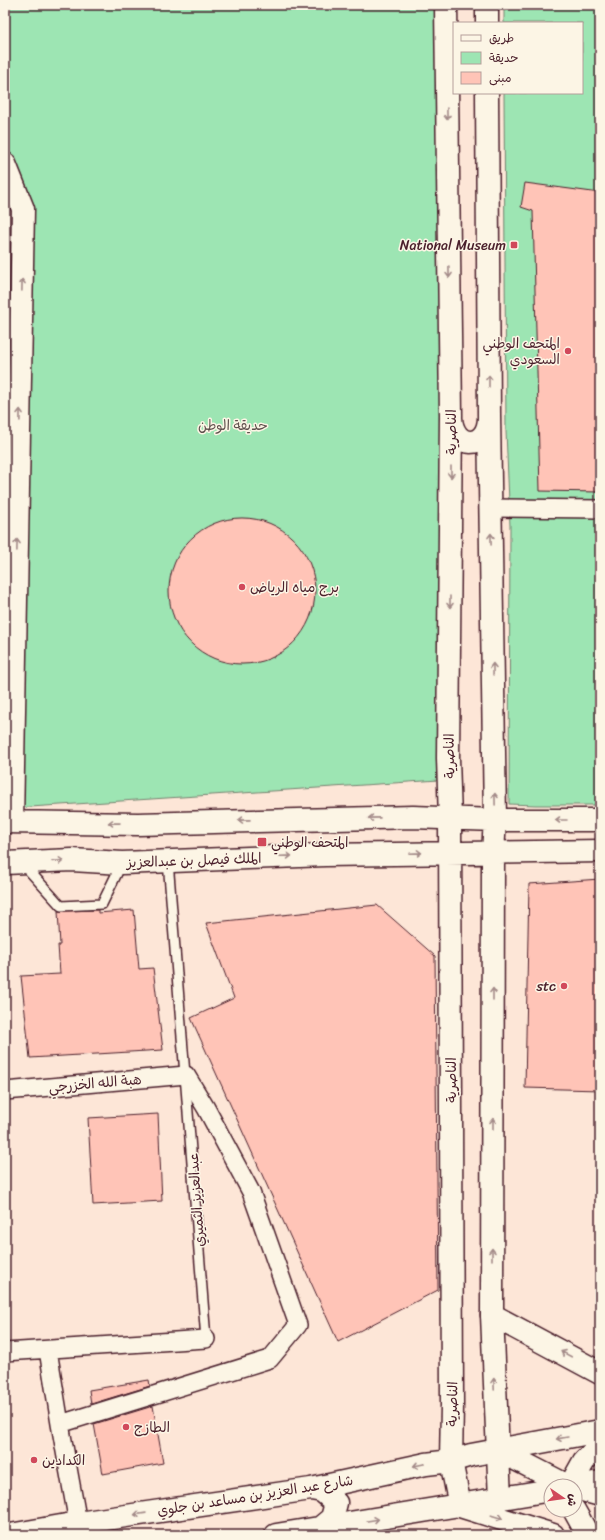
<svg xmlns="http://www.w3.org/2000/svg" width="605" height="1540" viewBox="0 0 605 1540" font-family="Sriracha,'Playpen Sans Arabic',sans-serif">
  <style>
    .green { fill: #9de5b3; stroke: #74826f }
    .building { fill: #ffc4b7; stroke: #4a1f2b }
    .lines { fill: none; stroke-linecap: round; stroke-linejoin: round }
    .lane-casing { stroke: #4a1f2b; stroke-width: 12 }
    .street-casing { stroke: #4a1f2b; stroke-width: 20 }
    .secondary-casing { stroke: #4a1f2b; stroke-width: 25 }
    .primary-casing { stroke: #4a1f2b; stroke-width: 25 }
    .lane { stroke: #fcf5e5; stroke-width: 9 }
    .street { stroke: #fcf5e5; stroke-width: 17 }
    .secondary { stroke: #fcf5e5; stroke-width: 22 }
    .primary { stroke: #fcf5e5; stroke-width: 22 }
    .oneway { stroke: #a38a88 }
    .poi-dot { fill: #d1495b; stroke: #fcf5e5; stroke-width: 1.5 }
    .labels { text-anchor: middle; stroke-width: 3; stroke-linejoin: round; paint-order: stroke }
    .poi-label { font-size: 14px; fill: #4a1f2b; stroke: #fcf5e5; text-anchor: start }
    .park-label { font-size: 14px; fill: #5f504d; stroke: #fcf5e5 }
    .street-label { font-size: 14px; fill: #4a1f2b; stroke: #fcf5e5 }
  </style>
  <rect width="100%" height="100%" fill="#fde6d7"/>
  <filter id="ink" filterUnits="userSpaceOnUse"><feTurbulence type="fractalNoise" baseFrequency=".025" numOctaves="2"/><feDisplacementMap in="SourceGraphic" scale="8" xChannelSelector="R" yChannelSelector="G"/><feConvolveMatrix kernelMatrix="1 2 1 2 8 2 1 2 1" color-interpolation-filters="sRGB"/></filter>
  <g filter="url(#ink)">
    <path class="green" d="M 5,5 L 442,5 L 439,780 L 15,808 L 20,208 L 5,172 Z
      M 504,5 L 600,5 L 600,805 L 535,805 L 509,804 L 510,526 L 506,431 L 504,93 L 582,93 L 582,23 L 504,23 Z"/>
    <path class="building" d="M 525,183 L 600,193 L 600,492 L 540,491 L 533,211 L 521,207 Z
      M169 591a73 73 0 1 1 146 0a73 73 0 1 1-146 0Z
      M 600,879 L 600,1090 L 525,1088 L 529,884 Z
      M 377,905 L 435,956 L 438,1290 L 338,1342 L 191,1018 L 234,998 L 206,923 Z
      M 98,910 L 98,913 L 134,910 L 139,969 L 153,968 L 163,1050 L 30,1058 L 21,976 L 60,974 L 58,945 L 60,945 L 58,911 Z
      M 158,1114 L 162,1201 L 93,1205 L 88,1118 Z
      M 149,1380 L 150,1386 L 91,1404 L 89,1390 Z
      M 153,1406 L 163,1463 L 103,1474 L 94,1424 Z"/>
    <g class="lines">
      <defs>
        <path id="lane" d="M 168,861 L 206,1339
          M 23,864 L 61,906 L 102,904 L 122,863"/>
        <path id="street" d="M 491,508 L 600,509
          M 5,1091 L 186,1075
          M 48,1350 L 60,1424
          M 5,1352 L 206,1339
          M 78,1523 L 60,1424 L 270,1359 L 298,1325 L 251,1192 L 206,1108 L 186,1075"/>
        <path id="secondary" d="M 446,5 L 451,415 L 448,758 L 450,819 L 452,1405 L 451,1461 L 460,1506 L 553,1535
          M 487,5 L 487,23
          M 487,93 L 489,415 L 495,820 L 493,852 L 492,1315 L 500,1499
          M 5,164 L 23,209 L 12,822
          M 451,418 C 453,450 488,450 489,418
          M 5,822 L 138,824 L 413,817 L 495,820 L 600,820
          M 5,863 L 72,860 L 122,863 L 325,855 L 600,851
          M 498,1450 L 568,1486
          M 570,1486 L 584,1461 L 600,1445
          M 575,1488 L 600,1495
          M 574,1510 L 588,1535"/>
        <path id="primary" d="M 492,1315 L 600,1373
          M 575,1486 L 600,1482
          M 311,1489 L 322,1491 L 336,1503 L 332,1518 L 320,1528
          M 10,1535 L 78,1523 L 311,1489 L 426,1464 L 451,1461 L 471,1455 L 600,1431
          M 276,1535 L 551,1490"/>
      </defs>
      <use href="#lane" class="lane-casing"/>
      <use href="#street" class="street-casing"/>
      <use href="#secondary" class="secondary-casing"/>
      <use href="#primary" class="primary-casing"/>
      <use href="#lane" class="lane"/>
      <use href="#street" class="street"/>
      <use href="#secondary" class="secondary"/>
      <use href="#primary" class="primary"/>
    </g>
    <defs><path id="oneway-shaft" d="M-6 0H5M1.5-3L5.5 0L1.5 3" fill="none" stroke-width="1.6" stroke-linecap="round" stroke-linejoin="round"/></defs>
    <g class="oneway">
      <use href="#oneway-shaft" transform="translate(447 114) rotate(89)"/>
      <use href="#oneway-shaft" transform="translate(449 272) rotate(89)"/>
      <use href="#oneway-shaft" transform="translate(22 285) rotate(-89)"/>
      <use href="#oneway-shaft" transform="translate(489 381) rotate(-90)"/>
      <use href="#oneway-shaft" transform="translate(20 415) rotate(-89)"/>
      <use href="#oneway-shaft" transform="translate(451 472) rotate(90)"/>
      <use href="#oneway-shaft" transform="translate(491 539) rotate(-91)"/>
      <use href="#oneway-shaft" transform="translate(17 545) rotate(-89)"/>
      <use href="#oneway-shaft" transform="translate(450 602) rotate(90)"/>
      <use href="#oneway-shaft" transform="translate(493 669) rotate(-91)"/>
      <use href="#oneway-shaft" transform="translate(495 799) rotate(-91)"/>
      <use href="#oneway-shaft" transform="translate(374 818) rotate(179)"/>
      <use href="#oneway-shaft" transform="translate(244 820) rotate(179)"/>
      <use href="#oneway-shaft" transform="translate(561 820) rotate(180)"/>
      <use href="#oneway-shaft" transform="translate(114 823) rotate(-179)"/>
      <use href="#oneway-shaft" transform="translate(416 853) rotate(-2)"/>
      <use href="#oneway-shaft" transform="translate(286 856) rotate(-2)"/>
      <use href="#oneway-shaft" transform="translate(58 861) rotate(-4)"/>
      <use href="#oneway-shaft" transform="translate(493 994) rotate(-90)"/>
      <use href="#oneway-shaft" transform="translate(493 1124) rotate(-90)"/>
      <use href="#oneway-shaft" transform="translate(492 1254) rotate(-90)"/>
      <use href="#oneway-shaft" transform="translate(566 1354) rotate(-152)"/>
      <use href="#oneway-shaft" transform="translate(494 1384) rotate(-92)"/>
      <use href="#oneway-shaft" transform="translate(562 1438) rotate(170)"/>
      <use href="#oneway-shaft" transform="translate(419 1465) rotate(168)"/>
      <use href="#oneway-shaft" transform="translate(140 1514) rotate(172)"/>
      <use href="#oneway-shaft" transform="translate(497 1517) rotate(18)"/>
      <use href="#oneway-shaft" transform="translate(373 1520) rotate(-9)"/>
    </g>
  </g>
  <g class="poi-dot">
    <rect x="510" y="241" width="8" height="8" rx="2"/>
    <circle cx="568" cy="351" r="4"/>
    <circle cx="242" cy="587" r="4"/>
    <rect x="257" y="837" width="10" height="10" rx="2"/>
    <circle cx="564" cy="986" r="4"/>
    <circle cx="126" cy="1427" r="4"/>
    <circle cx="34" cy="1460" r="4"/>
  </g>
  <g class="labels">
    <g class="poi-label">
      <text x="506" y="250" text-anchor="end">National Museum</text>
      <text x="560" y="348" text-anchor="end">المتحف الوطني<tspan x="560" dy="16">السعودي</tspan></text>
      <text x="250" y="592">برج مياه الرياض</text>
      <text x="271" y="847">المتحف الوطني</text>
      <text x="556" y="991" text-anchor="end">stc</text>
      <text x="134" y="1432">الطازج</text>
      <text x="42" y="1465">الكدادين</text>
    </g>
    <g class="park-label">
      <text x="233" y="430">حديقة الوطن</text>
    </g>
    <g class="street-label">
      <text transform="translate(451 432) rotate(-90)" y="5">الناصرية</text>
      <text transform="translate(449 756) rotate(-91)" y="5">الناصرية</text>
      <text transform="translate(194 860) rotate(-2)" y="5">الملك فيصل بن عبدالعزيز</text>
      <text transform="translate(451 1080) rotate(-90)" y="5">الناصرية</text>
      <text transform="translate(95 1083) rotate(-5)" y="5">هبة الله الخزرجي</text>
      <text transform="translate(196 1200) rotate(-94)" y="5">عبدالعزيز الثميري</text>
      <text transform="translate(452 1404) rotate(-89)" y="5">الناصرية</text>
      <text transform="translate(255 1495) rotate(-9)" y="5">شارع عبد العزيز بن مساعد بن جلوي</text>
    </g>
  </g>
  <rect width="605" height="1540" fill="none" stroke="#fcf5e5" stroke-width="20"/>
  <rect x="10" y="10" width="585" height="1520" fill="none" stroke="#4a1f2b" stroke-width="1.5" filter="url(#ink)"/>
  <rect x="453" y="22" width="130" height="72" fill="#fcf5e5" stroke="#b59f9b"/>
  <rect x="461" y="35" width="20" height="6" fill="#fcf5e5" stroke="#b59f9b"/>
  <text x="489" y="42" font-size="12" fill="#4a1f2b">طريق</text>
  <rect x="461" y="52" width="20" height="12" fill="#9de5b3" stroke="#b59f9b"/>
  <text x="489" y="62" font-size="12" fill="#4a1f2b">حديقة</text>
  <rect x="461" y="72" width="20" height="12" fill="#ffc4b7" stroke="#b59f9b"/>
  <text x="489" y="82" font-size="12" fill="#4a1f2b">مبنى</text>
  <g transform="translate(563 1498) rotate(103)"><circle r="19" fill="#fcf5e5" stroke="#b59f9b"/>
  <path d="M0-3L7 15L0 10L-7 15Z" fill="#d1495b"/>
  <text y="-6" font-size="11" font-weight="bold" text-anchor="middle" fill="#4a1f2b">ش</text>
  </g>
</svg>
